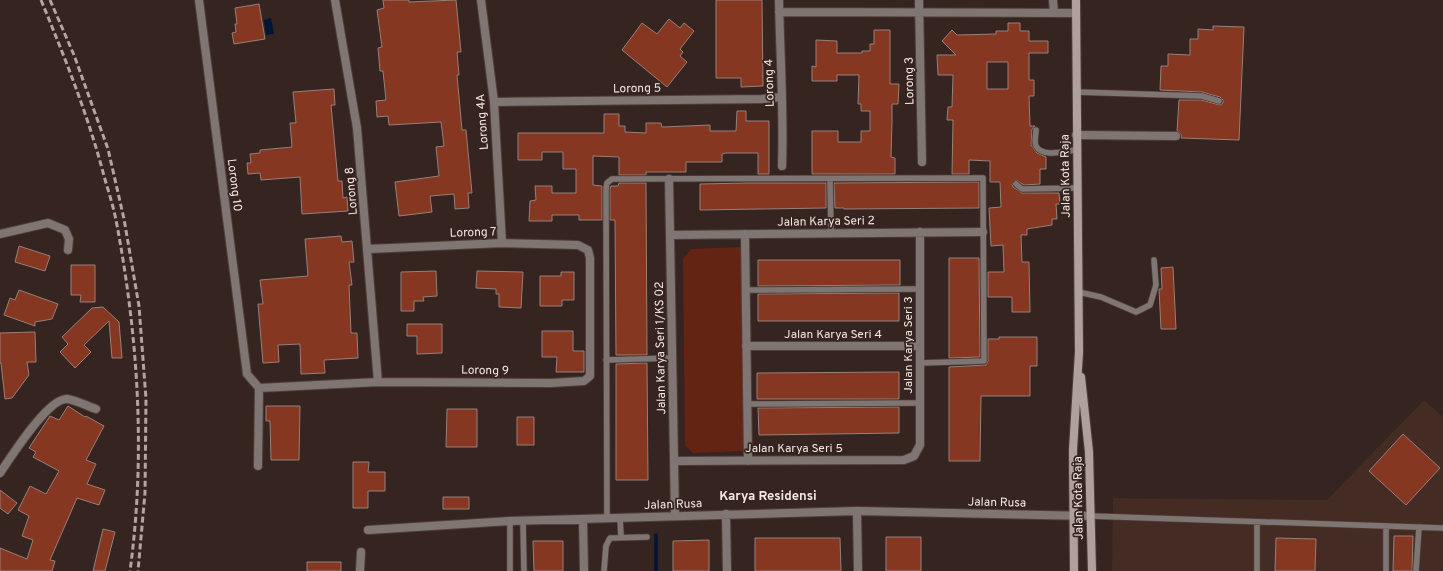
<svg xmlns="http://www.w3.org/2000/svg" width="1443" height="571" viewBox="0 0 1443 571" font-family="Overpass,sans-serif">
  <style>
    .built { fill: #442b24 }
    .green { fill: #642414 }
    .water { fill: #011635 }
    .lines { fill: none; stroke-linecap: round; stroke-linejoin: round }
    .stream { stroke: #011635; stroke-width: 3.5 }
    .building { fill: #863722; stroke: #96807a; fill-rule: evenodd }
    .lane-casing { stroke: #503f3a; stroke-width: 7 }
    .street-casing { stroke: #503f3a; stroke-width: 10 }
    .secondary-casing { stroke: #503f3a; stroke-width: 10 }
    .lane { stroke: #7f7572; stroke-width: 5.5 }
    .street { stroke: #7f7572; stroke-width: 8 }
    .secondary { stroke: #b0a09c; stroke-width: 8 }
    .rail { stroke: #b2a4a0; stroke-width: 3; stroke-dasharray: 6 3; stroke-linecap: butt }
    .labels { text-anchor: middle; stroke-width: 3.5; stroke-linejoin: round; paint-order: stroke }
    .street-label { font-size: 12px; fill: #f3e6e3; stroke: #35241f }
    .neighbourhood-label { font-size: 13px; font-weight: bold; fill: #f3e6e3; stroke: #35241f }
  </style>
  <rect width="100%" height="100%" fill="#35241f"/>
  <path class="built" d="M 1424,400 L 1443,417 L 1443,571 L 1112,571 L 1113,498 L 1327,500 Z"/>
  <path class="green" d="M 743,247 L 744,451 L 693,453 L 685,445 L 683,259 L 691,249 Z"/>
  <path class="water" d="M 271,18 L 274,34 L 266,35 L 264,20 Z"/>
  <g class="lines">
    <path class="stream" d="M 656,571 L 656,535"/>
  </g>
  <path class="building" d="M 383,0 L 409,0 L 409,2 L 456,0 L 461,52 L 457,52 L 459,75 L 457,75 L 462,130 L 466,130 L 472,193 L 468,193 L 469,208 L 455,209 L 454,194 L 430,196 L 432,212 L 399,216 L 395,182 L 439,176 L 436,147 L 444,146 L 441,122 L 389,125 L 388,116 L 377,117 L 376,101 L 386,100 L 383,71 L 380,71 L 378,48 L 382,47 L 377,10 L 384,8 Z
    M 716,0 L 762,0 L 763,86 L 741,87 L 741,78 L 716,78 Z
    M 259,4 L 265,39 L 234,44 L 232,33 L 236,32 L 235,24 L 237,24 L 235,8 Z
    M 669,19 L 680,28 L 684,23 L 694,31 L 680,49 L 683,52 L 680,56 L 687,62 L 667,87 L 622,50 L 642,23 L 657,34 Z
    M 1008,23 L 1020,23 L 1020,31 L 1029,31 L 1029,41 L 1048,41 L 1048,53 L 1029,53 L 1029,80 L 1034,80 L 1034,96 L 1029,96 L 1030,126 L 1035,126 L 1032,129 L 1031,145 L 1037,153 L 1046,157 L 1046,169 L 1040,169 L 1040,184 L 1024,185 L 1016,180 L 1012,184 L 1013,187 L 1022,193 L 1059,193 L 1060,204 L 1056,204 L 1057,219 L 1052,219 L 1052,225 L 1027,229 L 1027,235 L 1021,235 L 1022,262 L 1029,262 L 1030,312 L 1012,312 L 1012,297 L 988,297 L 988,272 L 1004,272 L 1003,245 L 991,246 L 989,208 L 1001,207 L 1000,182 L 990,182 L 990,161 L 969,160 L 969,174 L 952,174 L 953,120 L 947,120 L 948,107 L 952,107 L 953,75 L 938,75 L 937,55 L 956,55 L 942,41 L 952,30 L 957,35 L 996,34 L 996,31 L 1008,31 ZM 987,62 L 1008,62 L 1008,89 L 987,89 Z
    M 1213,26 L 1244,27 L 1239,140 L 1181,138 L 1181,134 L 1177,131 L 1179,100 L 1201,100 L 1220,105 L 1223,103 L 1223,100 L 1220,97 L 1202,92 L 1160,90 L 1161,66 L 1168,66 L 1168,54 L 1190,55 L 1190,39 L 1198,39 L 1198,29 L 1213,30 Z
    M 874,30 L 890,30 L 890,84 L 899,84 L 898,104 L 892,104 L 892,121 L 891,157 L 895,158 L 895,174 L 812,174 L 812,131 L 838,131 L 838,142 L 861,142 L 861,131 L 870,131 L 870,111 L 861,111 L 861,104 L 858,104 L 859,75 L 837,75 L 837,81 L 812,81 L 812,66 L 816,67 L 816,40 L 837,41 L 837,53 L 862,53 L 862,51 L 870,51 L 870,44 L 874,44 Z
    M 334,89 L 335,105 L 331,105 L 338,181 L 342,181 L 343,198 L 347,197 L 348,211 L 302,214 L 300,177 L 261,180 L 260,173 L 248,174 L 247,163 L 251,163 L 250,154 L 260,153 L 260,150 L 292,147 L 290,123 L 296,123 L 293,92 Z
    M 737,111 L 746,111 L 746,121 L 769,121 L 769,174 L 758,174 L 758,153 L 726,153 L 722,154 L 722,162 L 686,162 L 686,172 L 646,172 L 646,175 L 619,175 L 619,157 L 593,156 L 593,185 L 602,186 L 602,220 L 579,220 L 579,215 L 552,215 L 552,221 L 529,221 L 530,201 L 536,200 L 535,186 L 552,186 L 552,193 L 576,193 L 576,169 L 563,169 L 563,152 L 542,152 L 542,160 L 518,160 L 518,133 L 604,133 L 604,114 L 619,114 L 619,126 L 625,126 L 625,132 L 646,133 L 646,123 L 661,123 L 662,127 L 710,125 L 710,131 L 736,131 Z
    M 979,182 L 979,208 L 844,209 L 844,208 L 835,208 L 834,183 Z
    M 619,183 L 646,183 L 647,355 L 616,355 L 615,220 L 610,220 L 610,189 L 611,186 L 618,186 Z
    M 747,183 L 826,183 L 826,208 L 700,210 L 700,184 Z
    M 341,236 L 342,242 L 352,241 L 354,262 L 349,262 L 352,285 L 349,285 L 351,333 L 357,333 L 358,358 L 324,360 L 325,373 L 301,374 L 300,344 L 278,345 L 279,362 L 263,363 L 258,304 L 263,304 L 260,280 L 308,276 L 305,239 Z
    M 19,246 L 50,256 L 45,271 L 15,262 Z
    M 949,258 L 979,258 L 980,357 L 949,358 Z
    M 758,260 L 900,260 L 900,285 L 758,286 Z
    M 71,265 L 95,265 L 95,302 L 80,302 L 81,295 L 71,295 Z
    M 1173,267 L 1176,329 L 1161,329 L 1159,289 L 1162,289 L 1161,268 Z
    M 436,271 L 437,296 L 423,297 L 424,301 L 414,301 L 414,311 L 401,311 L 401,272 Z
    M 477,271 L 523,272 L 521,308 L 499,307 L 499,294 L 496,294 L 496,289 L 476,288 Z
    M 561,272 L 574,272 L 574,300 L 562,300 L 562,306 L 540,306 L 540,276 L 561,276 Z
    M 19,290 L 58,304 L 52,319 L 35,322 L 35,326 L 4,315 L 10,298 L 15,300 Z
    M 899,293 L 899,321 L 758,321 L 758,294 Z
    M 103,307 L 119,322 L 122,358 L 112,358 L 109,321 L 84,345 L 91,352 L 75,368 L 60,352 L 68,344 L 62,337 L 92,308 Z
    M 407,324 L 442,324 L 442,353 L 417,354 L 417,336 L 407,336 Z
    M 542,331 L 573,331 L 573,351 L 584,351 L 584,372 L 556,372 L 557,357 L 542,357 Z
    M 35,332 L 36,362 L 27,362 L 29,375 L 12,398 L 5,399 L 1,363 L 0,363 L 0,333 Z
    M 999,337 L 1037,337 L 1037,366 L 1030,366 L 1030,396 L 981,396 L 980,461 L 949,461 L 949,367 L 986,365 L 988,361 L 988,339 L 999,339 Z
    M 647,363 L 648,480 L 616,480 L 616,364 Z
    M 899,372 L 899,399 L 757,399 L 757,373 Z
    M 68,406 L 85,417 L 86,416 L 104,426 L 86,460 L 96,464 L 87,484 L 105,490 L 99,505 L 77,498 L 50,560 L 55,561 L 52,571 L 0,571 L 0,548 L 27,559 L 33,540 L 22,536 L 29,516 L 18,510 L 30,486 L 46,494 L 59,471 L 33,457 L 36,452 L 29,448 L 50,416 L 59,420 Z
    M 266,406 L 300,406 L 299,460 L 271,460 L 270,421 L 266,421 Z
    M 899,407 L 899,433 L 759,435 L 758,408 Z
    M 447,409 L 477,409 L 477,447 L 446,447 Z
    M 517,417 L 534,417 L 534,445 L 517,445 Z
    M 1403,434 L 1440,468 L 1406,505 L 1369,471 Z
    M 353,462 L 369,462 L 368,472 L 385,472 L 385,491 L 368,491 L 368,508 L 353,508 Z
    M 0,490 L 17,503 L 8,514 L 0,508 Z
    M 443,497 L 469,497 L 469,509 L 443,509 Z
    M 103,529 L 115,532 L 105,571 L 93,571 Z
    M 1394,536 L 1413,536 L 1412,571 L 1393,571 Z
    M 886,537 L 921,537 L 921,571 L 886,571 Z
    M 755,538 L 840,538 L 841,571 L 755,571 Z
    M 1276,538 L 1316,539 L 1315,571 L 1275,571 Z
    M 709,540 L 709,571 L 673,571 L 673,541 Z
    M 533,541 L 563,541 L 563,571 L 534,571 Z
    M 307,562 L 341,562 L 341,571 L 307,571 Z"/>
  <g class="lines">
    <defs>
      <path id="lane" d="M 1076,92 L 1202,96 L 1219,101
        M 1036,130 C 1036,134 1034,142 1036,146 C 1042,158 1066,151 1076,150
        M 830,179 L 831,233
        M 1016,184 L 1022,189 L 1077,188
        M 746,290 L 920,289
        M 1078,292 L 1101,297 L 1136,312 L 1150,305 L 1156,285 L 1154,260
        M 606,360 L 673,358
        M 747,404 L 920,403
        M 1090,516 L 1443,528
        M 620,518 L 621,537
        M 607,519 L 606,189 L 607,183 L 612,179 L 983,178 L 984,361 L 920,363
        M 523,521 L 524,571
        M 1257,522 L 1257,571
        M 510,571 L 510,521
        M 604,571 L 606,546 L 610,538 L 647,537
        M 1386,571 L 1386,526
        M 1416,571 L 1419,527"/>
      <path id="street" d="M 199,0 L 247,374 L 259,388 L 378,382 L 551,383 L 584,381 L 590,376 L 590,258 L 588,250 L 578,245 L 502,243 L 369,249
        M 335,0 L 357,128 L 378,382
        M 481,0 L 494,102 L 502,243
        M 779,0 C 780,55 784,111 782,166
        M 919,0 L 922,162
        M 1053,0 L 1054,13
        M 779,12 L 1076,13
        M 494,102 L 763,99 L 781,97
        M 1076,135 L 1176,136
        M 669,179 L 675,516
        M 0,234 L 48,223 L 65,230 L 69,239 L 68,250
        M 745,234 L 748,461
        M 670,235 L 983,232
        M 746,346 L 920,346
        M 675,461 L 904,460 L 914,456 L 920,445 L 920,232
        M 258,466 L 259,388
        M 0,473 C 11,457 48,398 67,399 C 76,400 87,406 96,409
        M 857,511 L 858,571
        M 726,514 L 727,571
        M 583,520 L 584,571
        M 368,530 L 510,521 L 857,511 L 1090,516
        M 360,571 L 361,552"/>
      <path id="secondary" d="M 1081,377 L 1089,452 L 1092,571
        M 1074,571 L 1073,450 L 1079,352 L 1076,0"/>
    </defs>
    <use href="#lane" class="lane-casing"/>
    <use href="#street" class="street-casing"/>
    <use href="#secondary" class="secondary-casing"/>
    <use href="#lane" class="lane"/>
    <use href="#street" class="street"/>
    <use href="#secondary" class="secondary"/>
    <path class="rail" d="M 41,0 C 65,58 88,115 104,176 C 108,190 113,205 116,220 C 138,335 146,454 130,571
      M 50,0 L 74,55 L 108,149 L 124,219 L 139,306 L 146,399 L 145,493 L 138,571"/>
  </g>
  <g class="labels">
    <g class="street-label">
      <text transform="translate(909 81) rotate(-91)" y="4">Lorong 3</text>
      <text transform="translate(769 83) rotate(-92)" y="4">Lorong 4</text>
      <text transform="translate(637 88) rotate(-1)" y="4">Lorong 5</text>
      <text transform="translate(482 122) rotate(-94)" y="4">Lorong 4A</text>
      <text transform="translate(1065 176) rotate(-91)" y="4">Jalan Kota Raja</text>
      <text transform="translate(235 185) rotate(83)" y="4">Lorong 10</text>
      <text transform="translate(351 191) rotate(-95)" y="4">Lorong 8</text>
      <text transform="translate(826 221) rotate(-1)" y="4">Jalan Karya Seri 2</text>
      <text transform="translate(473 232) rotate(-2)" y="4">Lorong 7</text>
      <text x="833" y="338">Jalan Karya Seri 4</text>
      <text transform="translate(908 345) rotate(-90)" y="4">Jalan Karya Seri 3</text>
      <text transform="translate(660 348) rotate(-91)" y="4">Jalan Karya Seri 1/KS 02</text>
      <text transform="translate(485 370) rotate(1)" y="4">Lorong 9</text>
      <text x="794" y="452">Jalan Karya Seri 5</text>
      <text transform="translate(1078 498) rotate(-91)" y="4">Jalan Kota Raja</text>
      <text transform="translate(997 502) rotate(1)" y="4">Jalan Rusa</text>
      <text transform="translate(673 504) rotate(-2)" y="4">Jalan Rusa</text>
    </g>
    <g class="neighbourhood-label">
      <text x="768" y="500">Karya Residensi</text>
    </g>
  </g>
</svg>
